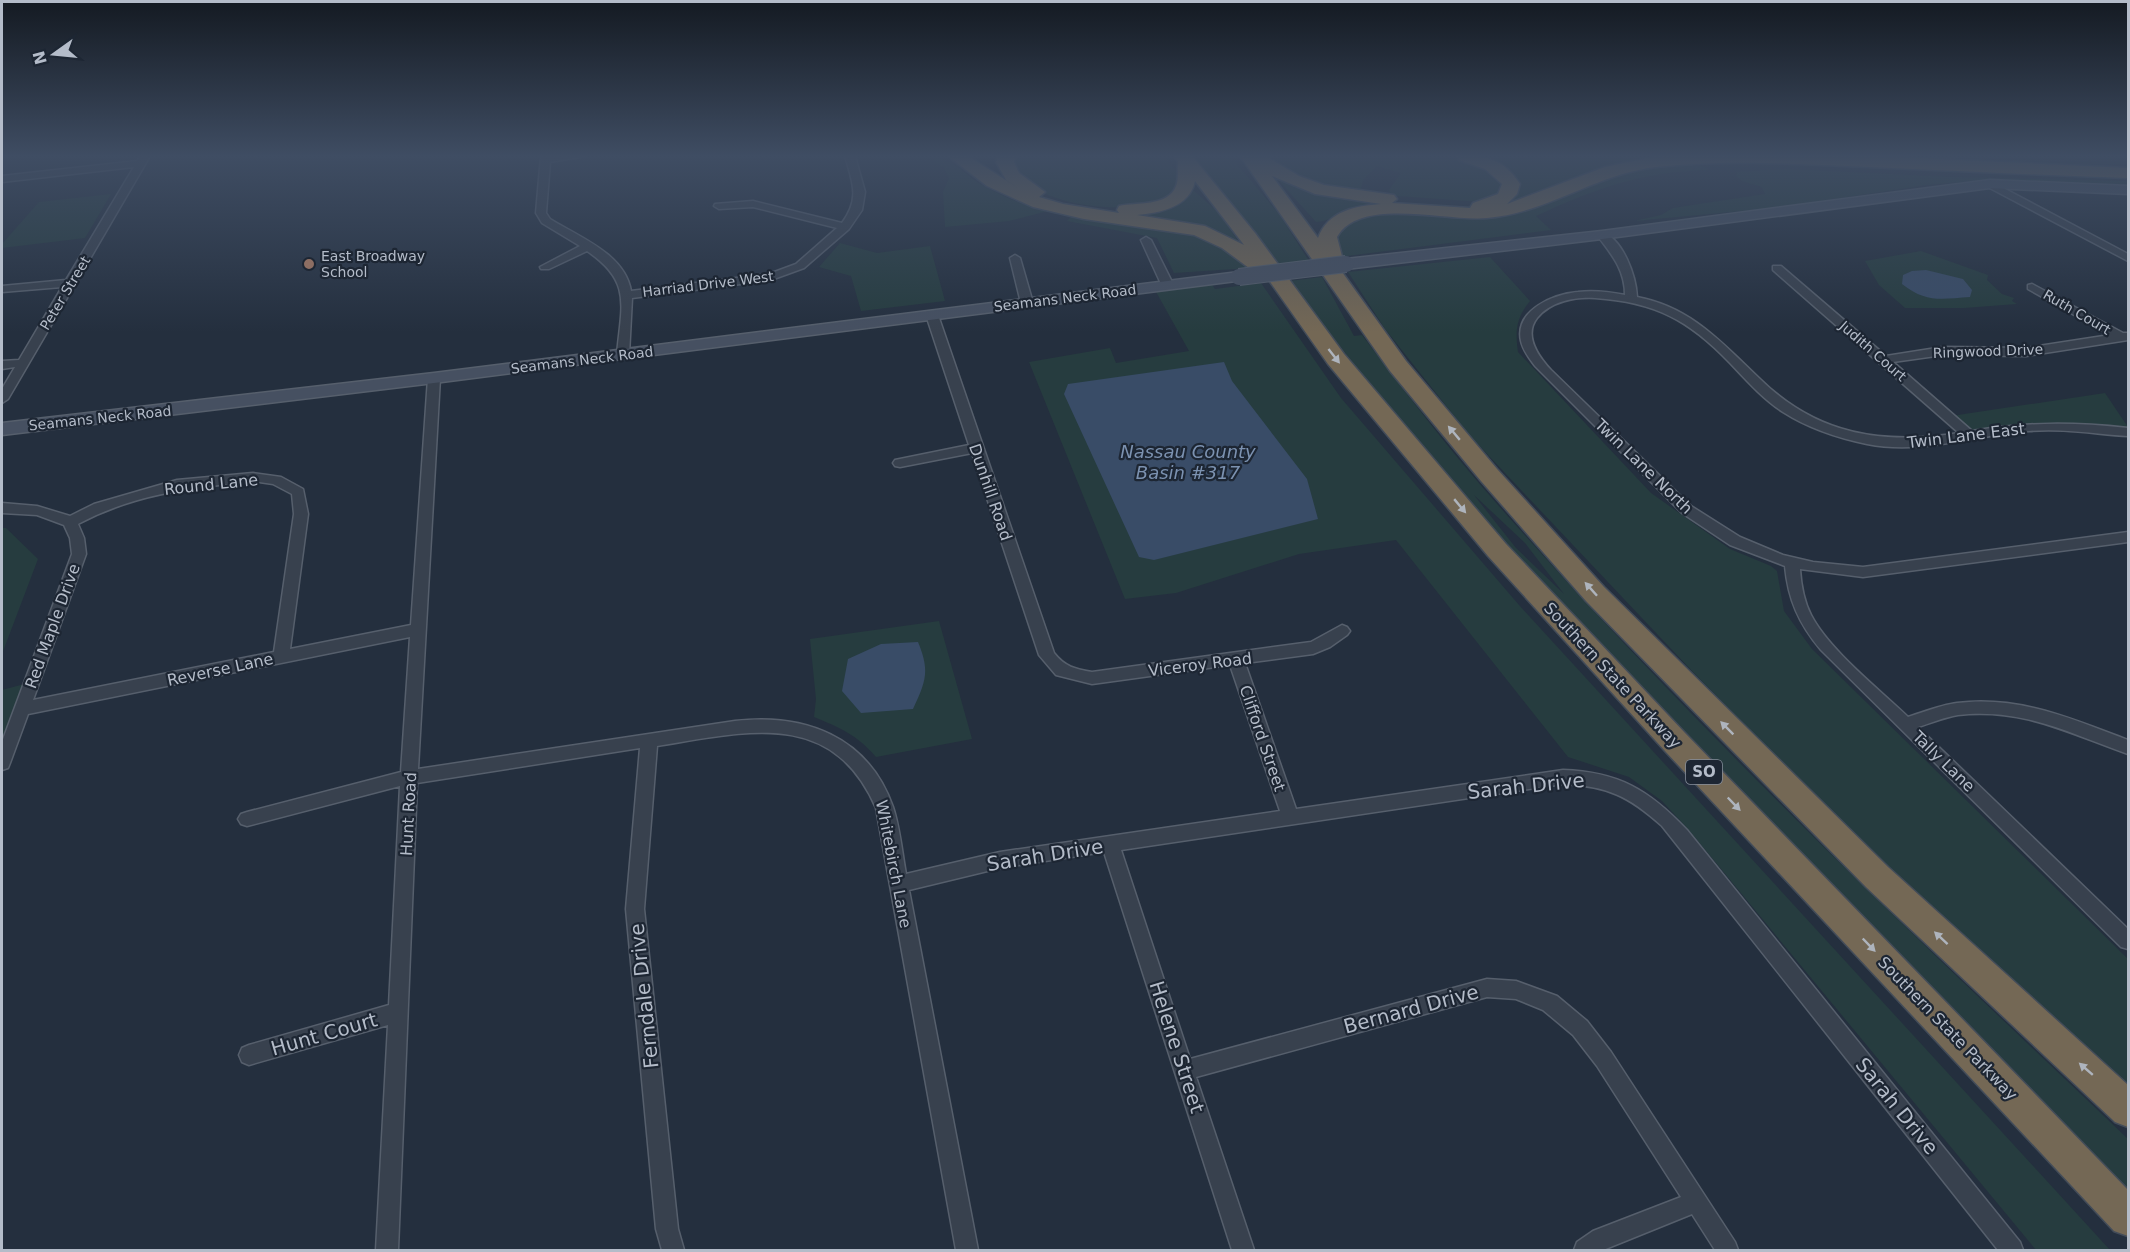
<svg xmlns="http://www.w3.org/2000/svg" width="2130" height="1252" viewBox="0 0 2130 1252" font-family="'DejaVu Sans',sans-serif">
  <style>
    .green { fill: #263c3f; fill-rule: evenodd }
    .water { fill: #394c67 }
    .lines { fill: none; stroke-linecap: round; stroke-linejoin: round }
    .minor-casing { stroke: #565f6c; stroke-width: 3 }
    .secondary-casing { stroke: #565f6c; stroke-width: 3 }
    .motorway-casing { stroke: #434c59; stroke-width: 3 }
    .minor { fill: #38414e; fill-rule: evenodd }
    .secondary { fill: #465061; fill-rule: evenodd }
    .motorway { fill: #746855; fill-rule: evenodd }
    .secondary-bridge-casing { stroke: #565f6c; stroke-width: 18; stroke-linecap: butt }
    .secondary-bridge { stroke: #465061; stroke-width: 16 }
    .oneway { fill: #aeb4bd }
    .education-dot { fill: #8d6e63; stroke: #1d2633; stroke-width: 2 }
    .labels { text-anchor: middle; stroke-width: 4.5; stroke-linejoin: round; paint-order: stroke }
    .far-poi-label { font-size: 14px; fill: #b4bcc9; stroke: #1d2633; text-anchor: start }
    .far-street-label { font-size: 14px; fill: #b4bcc9; stroke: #1d2633 }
    .shield { fill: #1d2633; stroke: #878f9c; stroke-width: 1.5 }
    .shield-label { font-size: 15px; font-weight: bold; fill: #b4bcc9 }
    .street-label { font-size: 16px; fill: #b4bcc9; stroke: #1d2633 }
    .water-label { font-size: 18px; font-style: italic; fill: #7c92b1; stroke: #1d2633 }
    .near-street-label { font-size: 20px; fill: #b4bcc9; stroke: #1d2633 }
  </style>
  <rect width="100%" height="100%" fill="#242f3e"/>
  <path class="green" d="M 1595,156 L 1657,160 L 1512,206 L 1506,202 L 1516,193 L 1473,157 Z
    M 930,157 C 950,156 965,175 982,185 C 1004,197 1024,206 1048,211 L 1009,221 L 945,227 L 943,192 L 949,178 L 944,168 Z
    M 1010,157 L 1164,157 L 1180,175 L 1174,193 C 1136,217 1066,208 1029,186 C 1022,182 1017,175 1011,170 Z
    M 1191,157 L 1231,157 L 1279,214 L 1309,261 L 1278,264 Z
    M 1264,157 L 1450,157 C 1471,160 1487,166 1503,180 L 1503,192 L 1481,202 L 1397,196 L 1390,194 L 1389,190 L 1401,173 L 1377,166 L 1364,179 L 1360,190 L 1331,191 L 1277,170 Z
    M 1698,164 L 1709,170 C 1641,172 1597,188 1536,216 L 1551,230 L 1339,257 L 1331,238 L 1341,224 L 1363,214 L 1395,212 L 1470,217 L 1601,177 L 1658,165 Z
    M 1786,169 L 1952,177 L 2128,181 L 2128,185 L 1984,180 L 1926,185 L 1774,208 L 1634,221 L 1661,215 L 1673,208 L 1765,194 L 1762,187 L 1742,181 L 1736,176 L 1737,172 Z
    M 1284,181 L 1324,195 L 1379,201 L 1377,206 C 1366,207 1353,208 1343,212 C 1332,217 1328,221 1316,222 L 1280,182 Z
    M 1192,189 L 1218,212 L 1238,241 L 1121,213 L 1144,211 Z
    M 111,194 L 85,238 L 2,248 L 2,244 L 39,202 Z
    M 1072,216 L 1175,229 L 1226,245 L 1250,268 L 1174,273 L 1157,238 L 1067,221 Z
    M 840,243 L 877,253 L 930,246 L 945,301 L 861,311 L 851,276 L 819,267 Z
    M 1921,251 L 1988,275 L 1987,280 L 2002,294 L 2014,298 L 2012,301 L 2017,304 L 1964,308 L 1905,308 L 1879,285 L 1865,261 Z
    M 1490,257 L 1530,301 C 1516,318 1515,331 1518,352 L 1651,493 L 1730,549 L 1771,566 L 1777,571 L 1784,611 L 1812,649 L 2128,959 L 2128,1087 L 1895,876 L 1692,671 L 1470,436 L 1385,329 L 1348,272 Z
    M 1322,277 L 1354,336 L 1362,335 C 1406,393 1450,451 1498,505 C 1695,729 1912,934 2128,1139 L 2128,1199 L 1563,610 L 1417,445 L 1289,281 ZM 1474,495 L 1525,543 L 1564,594 L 1516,548 Z
    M 1211,283 L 1215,289 L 1261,283 L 1341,398 L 1519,605 L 2110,1250 L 2036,1250 L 1688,829 L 1662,801 L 1629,777 L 1568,757 L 1396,540 L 1299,554 L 1176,593 L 1125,599 L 1029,362 L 1110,348 L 1116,363 L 1189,351 L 1155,290 Z
    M 2105,393 L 2128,427 L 2128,430 L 2073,424 L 2035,424 L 1970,433 L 1951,416 Z
    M 2,528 L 6,528 L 38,559 L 2,654 Z
    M 939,621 L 972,739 L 876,757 C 857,735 841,728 814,717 L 816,699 L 810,639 Z
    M 28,683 L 26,689 L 2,757 L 2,690 Z"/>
  <path class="water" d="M 1926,270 L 1963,279 L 1972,290 L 1970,297 C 1941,299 1926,303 1902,284 L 1903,275 L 1912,271 Z
    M 1224,362 L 1232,381 L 1307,479 L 1318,519 L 1154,560 L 1139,557 L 1064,394 L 1068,384 Z
    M 918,642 C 930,671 926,681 913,709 L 861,713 L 842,691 L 848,659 L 881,644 Z"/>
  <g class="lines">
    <defs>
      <path id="minor" d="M 140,156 L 150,156 L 8,399 L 2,403 L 2,389 L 15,367 L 2,369 L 2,361 L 19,360 L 62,287 L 2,292 L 2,286 L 66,280 L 134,167 L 2,182 L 2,176 L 137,161 Z
        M 541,156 L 586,156 L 550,162 L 546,213 L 550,219 C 579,237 625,254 631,291 L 769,274 L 796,264 L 837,228 L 753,207 L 719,209 L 714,206 L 715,204 L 753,201 L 842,223 C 860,198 853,184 845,156 L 855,156 L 865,192 L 862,210 L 849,229 L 804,268 L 771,280 L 632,298 L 629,355 L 623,359 L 617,355 C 621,306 633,282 587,251 L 549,269 L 541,269 L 540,267 L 580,246 L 542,223 L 536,213 Z
        M 1990,181 L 2128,254 L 2128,261 L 1986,186 L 1985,184 Z
        M 1602,232 C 1623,239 1636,276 1637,297 C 1691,307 1722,343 1760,379 C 1817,435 1882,445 1959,433 L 1773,270 L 1773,266 L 1781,266 L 1886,356 L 1943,347 L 2026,348 L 2110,335 L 2028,289 L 2028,285 L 2032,284 L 2123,333 L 2128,333 L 2128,340 L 2026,356 L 1943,355 L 1893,362 L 1972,431 C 2027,422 2073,422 2128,428 L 2128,436 C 2095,434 2063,428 2029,431 C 1975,435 1922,455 1867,444 C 1838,438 1808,428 1783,412 C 1763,399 1746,380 1730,363 C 1689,320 1655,302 1595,298 C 1575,297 1551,301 1537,318 C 1523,336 1539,357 1551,370 L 1691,506 L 1740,537 L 1783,555 L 1813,562 L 1863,567 L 2128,532 L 2128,542 L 1863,577 L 1800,569 C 1801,585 1804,601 1811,615 C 1829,650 1879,689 1908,717 C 1924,712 1941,705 1957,703 C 2018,695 2073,719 2128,740 L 2128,754 C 2068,733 2024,708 1958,715 C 1945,717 1931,723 1918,727 L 2128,929 L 2128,949 L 2121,947 L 1821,650 C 1799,624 1788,599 1785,566 L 1730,545 L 1682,513 L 1535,366 C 1530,359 1523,351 1521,341 C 1514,310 1554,294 1578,292 C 1594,290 1610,292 1625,295 C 1625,269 1611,254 1597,235 Z
        M 1146,237 L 1151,240 L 1174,286 L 1172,288 L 1164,288 L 1162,286 L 1141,240 Z
        M 1015,255 L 1020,258 L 1033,303 L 1031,305 L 1023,305 L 1021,303 L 1010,258 Z
        M 932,312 L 938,315 L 1054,653 C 1065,667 1075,669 1092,672 L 1311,642 L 1342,625 L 1347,627 L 1350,631 L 1347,635 L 1330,647 L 1313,654 L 1245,663 L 1296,809 L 1563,770 C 1619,772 1649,790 1687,830 L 2020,1242 L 2023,1250 L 1998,1250 L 1662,826 C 1629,796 1607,786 1563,784 L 1121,850 L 1190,1059 L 1487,979 L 1516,981 L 1557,996 L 1587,1021 L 1611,1052 L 1735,1242 L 1738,1250 L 1715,1250 L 1692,1214 L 1603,1250 L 1574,1250 L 1577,1242 L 1593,1231 L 1681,1197 L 1597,1066 L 1573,1035 L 1543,1010 L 1516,999 L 1487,997 L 1196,1077 L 1254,1250 L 1232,1250 L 1104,852 L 1000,868 L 909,890 L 978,1250 L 956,1250 L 876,808 C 832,707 745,732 657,746 L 644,909 L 678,1229 L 684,1250 L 662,1250 L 656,1229 L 626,909 L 640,748 L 417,783 L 398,1250 L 376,1250 L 388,1025 L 249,1065 L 242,1062 L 239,1055 L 242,1048 L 249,1045 L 389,1005 L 400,786 L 247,826 L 241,824 L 238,819 L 241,814 L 247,812 L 401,772 L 410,637 L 28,714 L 10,763 L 8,768 L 2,770 L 2,742 L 72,554 L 70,538 L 64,525 L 37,515 L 2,513 L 2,503 L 37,506 L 70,516 L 94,504 L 177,480 L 253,473 L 281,477 L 303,489 L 308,514 L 290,649 L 411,625 L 428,378 L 434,374 L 440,378 L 418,769 L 735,721 C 804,713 868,736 893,807 C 900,828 902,852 906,874 L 1000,852 L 1280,811 L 1230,665 L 1092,684 L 1056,675 L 1039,655 L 972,453 L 900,467 L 895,466 L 893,463 L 895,460 L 969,445 L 926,315 ZM 253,481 L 273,484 L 292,494 L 294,514 L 274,652 L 33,700 L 86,554 L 84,538 L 78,524 C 134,494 190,488 253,481 Z"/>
      <path id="secondary" d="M 1990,180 L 2128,186 L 2128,194 L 1990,188 L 1602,239 L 1346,269 L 1338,264 L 1346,259 L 1602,231 Z
        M 1239,272 L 1247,277 L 1244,280 L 434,383 L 2,435 L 2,423 L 434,373 Z"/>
      <path id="motorway" d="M 948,156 L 968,156 L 1018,188 L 1006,180 L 996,162 L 998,156 L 1016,156 L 1014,162 L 1019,173 L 1045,192 L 1039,197 L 1063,204 L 1119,213 L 1117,210 L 1119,206 C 1136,202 1168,207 1176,186 C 1179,179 1177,170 1178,162 L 1174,156 L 1192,156 L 1255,233 L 1344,354 L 1506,544 L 1685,733 L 2128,1190 L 2128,1236 L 2114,1231 L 1665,751 L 1488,556 L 1328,364 L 1261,269 L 1249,268 L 1222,248 L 1194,235 L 1084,219 L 1033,207 L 987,186 ZM 1195,181 L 1241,241 L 1244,245 L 1205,226 L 1137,215 C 1160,213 1190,207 1195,181 Z
        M 1240,156 L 1267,157 L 1299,176 L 1324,185 L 1394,195 L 1397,199 L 1392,203 L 1470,208 L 1473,203 L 1498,194 L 1502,184 L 1485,169 L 1459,160 L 1457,156 C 1486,156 1502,157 1520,184 L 1517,194 L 1507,204 L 1605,167 L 1658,156 L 1871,156 L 2128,168 L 2128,178 C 2042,175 1955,171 1869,167 C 1798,164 1727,159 1656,167 C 1596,174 1547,213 1487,218 C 1447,222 1360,196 1337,237 L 1345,268 L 1342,272 L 1406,361 L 1497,469 L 1604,587 L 1888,867 L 2128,1085 L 2128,1127 L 2115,1122 L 1866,887 L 1586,601 L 1481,481 L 1390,371 ZM 1272,176 L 1315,194 L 1381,204 C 1355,206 1328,211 1318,238 Z"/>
    </defs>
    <use href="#minor" class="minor-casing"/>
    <use href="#secondary" class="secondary-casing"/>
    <use href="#motorway" class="motorway-casing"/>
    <use href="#minor" class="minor"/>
    <use href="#secondary" class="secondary"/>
    <use href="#motorway" class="motorway"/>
    <defs>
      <path id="secondary-bridge" d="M 1239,277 L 1346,264"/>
    </defs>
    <use href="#secondary-bridge" class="secondary-bridge-casing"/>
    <use href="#secondary-bridge" class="secondary-bridge"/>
  </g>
  <defs><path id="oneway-solid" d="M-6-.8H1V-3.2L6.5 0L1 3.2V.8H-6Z" transform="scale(1.5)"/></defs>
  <g class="oneway">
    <use href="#oneway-solid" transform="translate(1334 356) rotate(52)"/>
    <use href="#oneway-solid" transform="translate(1454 433) rotate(-130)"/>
    <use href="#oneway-solid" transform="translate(1460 506) rotate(50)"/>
    <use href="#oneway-solid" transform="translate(1591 589) rotate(-132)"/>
    <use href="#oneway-solid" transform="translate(1727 728) rotate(-135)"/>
    <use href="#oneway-solid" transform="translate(1734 804) rotate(46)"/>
    <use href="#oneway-solid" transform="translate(1941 938) rotate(-137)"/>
    <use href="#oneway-solid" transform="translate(1869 945) rotate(46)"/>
    <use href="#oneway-solid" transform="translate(2086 1069) rotate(-139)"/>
  </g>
  <linearGradient id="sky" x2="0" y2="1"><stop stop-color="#141a22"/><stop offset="0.47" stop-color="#3f4d63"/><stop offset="1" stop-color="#3f4d63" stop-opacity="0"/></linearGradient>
  <rect width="2130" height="332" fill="url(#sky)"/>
  <circle class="education-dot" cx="309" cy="264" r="6"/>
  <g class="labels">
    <g class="far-poi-label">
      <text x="321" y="261">East Broadway<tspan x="321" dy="16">School</tspan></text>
    </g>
    <g class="far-street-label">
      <text transform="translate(708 284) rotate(-7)" y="5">Harriad Drive West</text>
      <text transform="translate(65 293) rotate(-59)" y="5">Peter Street</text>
      <text transform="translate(1065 298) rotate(-7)" y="5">Seamans Neck Road</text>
      <text transform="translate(2077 312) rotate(30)" y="5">Ruth Court</text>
      <text transform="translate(1873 351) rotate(41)" y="5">Judith Court</text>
      <text transform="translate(1988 351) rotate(-2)" y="5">Ringwood Drive</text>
      <text transform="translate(582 360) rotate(-7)" y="5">Seamans Neck Road</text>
      <text transform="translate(100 418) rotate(-6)" y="5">Seamans Neck Road</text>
    </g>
    <rect class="shield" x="1686" y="760" width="36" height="24" rx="4.5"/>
    <g class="shield-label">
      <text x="1704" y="777">SO</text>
    </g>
    <g class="street-label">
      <text transform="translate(1966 435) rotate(-7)" y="6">Twin Lane East</text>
      <text transform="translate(1644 466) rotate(44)" y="6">Twin Lane North</text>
      <text transform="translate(211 484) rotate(-6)" y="6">Round Lane</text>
      <text transform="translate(991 492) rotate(71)" y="6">Dunhill Road</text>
      <text transform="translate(52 626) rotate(-70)" y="6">Red Maple Drive</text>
      <text transform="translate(1200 664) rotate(-7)" y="6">Viceroy Road</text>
      <text transform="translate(220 669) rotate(-12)" y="6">Reverse Lane</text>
      <text transform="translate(1613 675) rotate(47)" y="6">Southern State Parkway</text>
      <text transform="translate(1263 738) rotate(71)" y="6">Clifford Street</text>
      <text transform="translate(1944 761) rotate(44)" y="6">Tally Lane</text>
      <text transform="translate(408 814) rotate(-87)" y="6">Hunt Road</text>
      <text transform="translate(894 864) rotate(79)" y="6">Whitebirch Lane</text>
      <text transform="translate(1948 1028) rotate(46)" y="6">Southern State Parkway</text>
    </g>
    <g class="water-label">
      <text x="1188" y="458">Nassau County<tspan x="1188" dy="21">Basin #317</tspan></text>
    </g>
    <g class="near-street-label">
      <text transform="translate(1526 786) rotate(-6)" y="7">Sarah Drive</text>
      <text transform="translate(1045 855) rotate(-9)" y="7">Sarah Drive</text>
      <text transform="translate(644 996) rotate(-96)" y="7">Ferndale Drive</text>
      <text transform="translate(1411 1009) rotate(-15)" y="7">Bernard Drive</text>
      <text transform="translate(324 1034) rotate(-16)" y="7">Hunt Court</text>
      <text transform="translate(1177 1047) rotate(72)" y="7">Helene Street</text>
      <text transform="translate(1897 1106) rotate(51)" y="7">Sarah Drive</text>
    </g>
  </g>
  <rect width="2130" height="1252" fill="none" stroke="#b4bcc9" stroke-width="6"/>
  <g transform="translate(54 54) rotate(255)" stroke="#1d2633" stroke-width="4.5" paint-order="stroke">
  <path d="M0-4.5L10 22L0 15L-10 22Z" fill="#b4bcc9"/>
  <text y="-9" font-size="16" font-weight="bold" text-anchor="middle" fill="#b4bcc9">N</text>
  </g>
</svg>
